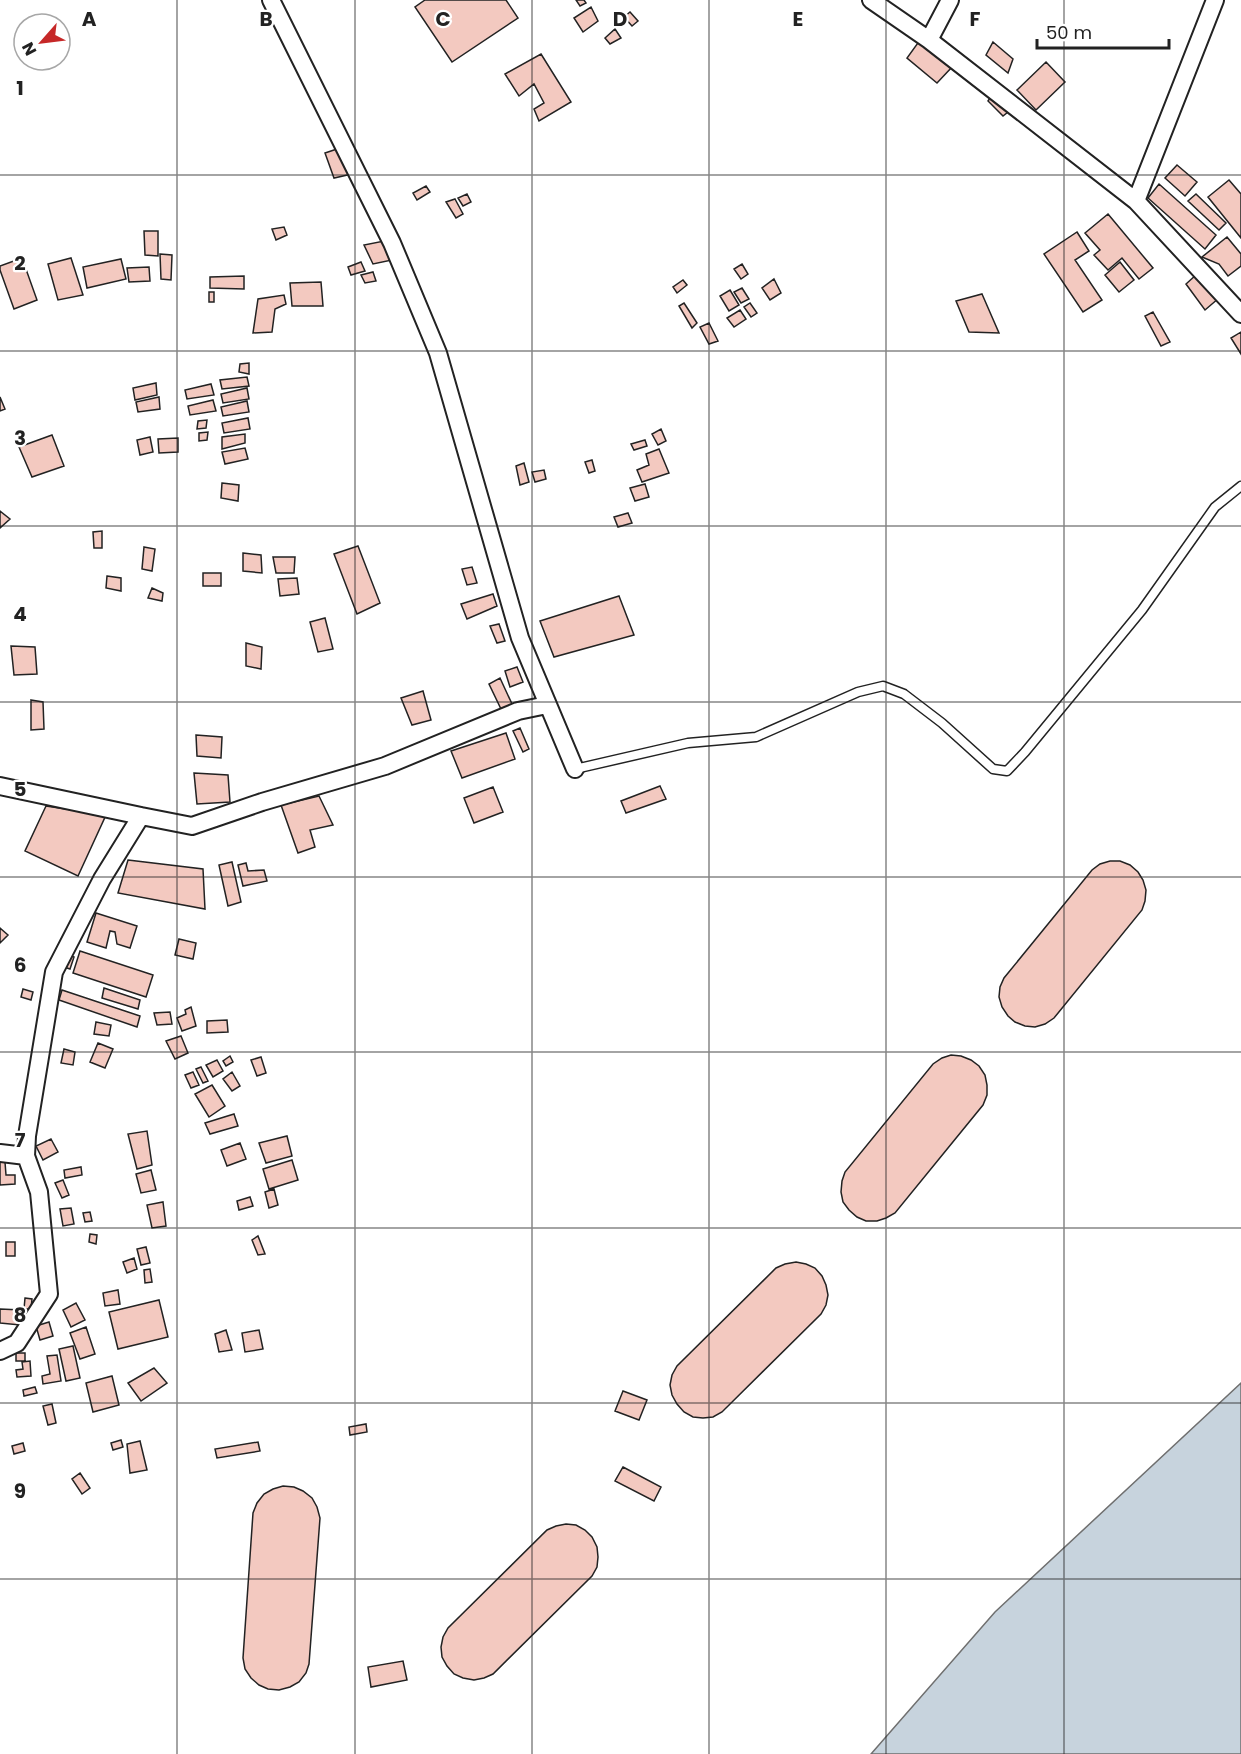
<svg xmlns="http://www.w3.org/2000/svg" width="1241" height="1754" viewBox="0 0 1241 1754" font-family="Poppins,sans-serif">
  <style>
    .water { fill: #c7d3dd; stroke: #6f6f6f; stroke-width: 1.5 }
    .building { fill: #f3c9c0; stroke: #222; stroke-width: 1.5 }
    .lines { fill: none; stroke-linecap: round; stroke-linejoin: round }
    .service-casing { stroke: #222; stroke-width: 11 }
    .minor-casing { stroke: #222; stroke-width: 20 }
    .service { stroke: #fff; stroke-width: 8 }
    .minor { stroke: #fff; stroke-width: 16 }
    .grid { fill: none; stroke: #222; stroke-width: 1.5; stroke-opacity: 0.55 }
    .grid-label { font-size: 20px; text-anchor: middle; font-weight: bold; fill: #222; stroke: #fff; stroke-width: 4.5; stroke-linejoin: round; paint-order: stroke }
  </style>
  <rect width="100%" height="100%" fill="#fff"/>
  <path class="water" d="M 1241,1383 L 1241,1754 L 871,1754 L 995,1612 Z"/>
  <path class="building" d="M 425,0 L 506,0 L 518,18 L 452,62 L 415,7 Z
    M 576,0 L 584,0 L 586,3 L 580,6 Z
    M 591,7 L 598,21 L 583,32 L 574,18 Z
    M 630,12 L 638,21 L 632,26 L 624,17 Z
    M 615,29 L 621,38 L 610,44 L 605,38 Z
    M 920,40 L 952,67 L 937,83 L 907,58 Z
    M 993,42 L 1013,59 L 1008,73 L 986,55 Z
    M 541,54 L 571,102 L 539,121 L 534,109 L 544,103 L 534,84 L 519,96 L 505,74 Z
    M 1046,62 L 1065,82 L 1036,110 L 1017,90 Z
    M 994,92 L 1013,108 L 1003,116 L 988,101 Z
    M 340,148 L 352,174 L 334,178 L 325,153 Z
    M 1177,165 L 1197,182 L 1185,196 L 1165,178 Z
    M 1229,180 L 1241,194 L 1241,238 L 1208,197 Z
    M 1159,184 L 1216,235 L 1205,249 L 1148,198 Z
    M 426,186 L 430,192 L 417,200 L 413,193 Z
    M 467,194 L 471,202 L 463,206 L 458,198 Z
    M 1196,194 L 1226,223 L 1219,230 L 1188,201 Z
    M 455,199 L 463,214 L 456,218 L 446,202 Z
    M 1108,214 L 1153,268 L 1139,279 L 1122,258 L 1108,270 L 1094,255 L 1100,250 L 1085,233 Z
    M 284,227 L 287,235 L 276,240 L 272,229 Z
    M 144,231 L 158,231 L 158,256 L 145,255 Z
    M 1077,232 L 1089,251 L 1075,260 L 1102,300 L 1083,312 L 1044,254 Z
    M 1227,237 L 1241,254 L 1241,266 L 1228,276 L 1219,264 L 1202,257 Z
    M 384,241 L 392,260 L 373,264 L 364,245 Z
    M 160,254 L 172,255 L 171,280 L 161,279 Z
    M 22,258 L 37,300 L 14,309 L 0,270 L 0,266 Z
    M 71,258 L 83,295 L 58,300 L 48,264 Z
    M 121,259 L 126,279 L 87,288 L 83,267 Z
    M 361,262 L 365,271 L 351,275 L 348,267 Z
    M 1120,262 L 1134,280 L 1119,292 L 1105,275 Z
    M 742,264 L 748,274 L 741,279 L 734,269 Z
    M 149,267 L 150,281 L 129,282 L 127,268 Z
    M 373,272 L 376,281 L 365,283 L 361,275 Z
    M 1197,274 L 1219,298 L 1205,310 L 1186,284 Z
    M 244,276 L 244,289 L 210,288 L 210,277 Z
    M 774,279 L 781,293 L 770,300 L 762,288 Z
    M 683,280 L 687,285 L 677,293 L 673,287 Z
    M 321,282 L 323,306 L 292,306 L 290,283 Z
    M 742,288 L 749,299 L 741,303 L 734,292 Z
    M 730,290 L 739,305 L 729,311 L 720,296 Z
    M 209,292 L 214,292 L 214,302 L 209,302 Z
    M 982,294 L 999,333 L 969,332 L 956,301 Z
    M 284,295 L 286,304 L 275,309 L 272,332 L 253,333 L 258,299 Z
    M 684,303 L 697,323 L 692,328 L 679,306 Z
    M 750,303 L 757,313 L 751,317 L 744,307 Z
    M 740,310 L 746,319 L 734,327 L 727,318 Z
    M 1153,312 L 1170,342 L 1161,346 L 1145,316 Z
    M 709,323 L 718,341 L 709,344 L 700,327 Z
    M 1241,332 L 1241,354 L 1231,338 Z
    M 249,363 L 249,374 L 239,372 L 240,364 Z
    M 247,377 L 249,386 L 222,389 L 220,380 Z
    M 156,383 L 157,395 L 135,400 L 133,388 Z
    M 211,384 L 214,395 L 187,399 L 185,390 Z
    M 247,388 L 249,399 L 223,403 L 221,394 Z
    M 0,397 L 5,409 L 0,411 Z
    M 159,397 L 160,409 L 138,412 L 136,402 Z
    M 213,400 L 216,411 L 190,415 L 188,406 Z
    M 247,401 L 249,412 L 223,416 L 221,407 Z
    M 248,418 L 250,429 L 224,433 L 222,423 Z
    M 207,420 L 206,428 L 197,429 L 198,421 Z
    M 661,429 L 666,441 L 658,445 L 652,434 Z
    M 208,432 L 207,440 L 199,441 L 199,433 Z
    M 245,434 L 245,443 L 222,449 L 222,437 Z
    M 52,435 L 64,466 L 32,477 L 19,447 Z
    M 150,437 L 153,452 L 140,455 L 137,440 Z
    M 178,438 L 178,452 L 159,453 L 158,439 Z
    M 645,440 L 647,446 L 634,450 L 631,444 Z
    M 245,448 L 248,459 L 225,464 L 222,452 Z
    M 659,449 L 669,473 L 642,482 L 637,470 L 649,465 L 646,454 Z
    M 592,460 L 595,471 L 589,473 L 585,462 Z
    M 524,463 L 529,482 L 520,485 L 516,466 Z
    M 544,470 L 546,479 L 535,482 L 532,472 Z
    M 222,483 L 239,485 L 238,501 L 221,498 Z
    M 645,484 L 649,497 L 635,501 L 630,488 Z
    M 0,511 L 10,519 L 0,528 Z
    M 628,513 L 632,523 L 618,527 L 614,517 Z
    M 102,531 L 102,548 L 94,548 L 93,532 Z
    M 358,546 L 380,603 L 357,614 L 334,554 Z
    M 144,547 L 155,549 L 152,571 L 142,569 Z
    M 243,553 L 261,555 L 262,573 L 243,571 Z
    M 273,557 L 295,557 L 294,573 L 276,573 Z
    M 472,567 L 477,583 L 467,585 L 462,569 Z
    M 203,573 L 221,573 L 221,586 L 203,586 Z
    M 107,576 L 121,578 L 121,591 L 106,588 Z
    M 297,578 L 299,594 L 280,596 L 278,579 Z
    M 152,588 L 163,593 L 162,601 L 148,598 Z
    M 493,594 L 497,606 L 467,619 L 461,604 Z
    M 619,596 L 634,635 L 554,657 L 540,621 Z
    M 325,618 L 333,649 L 318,652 L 310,622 Z
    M 499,624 L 505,641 L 497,643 L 490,626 Z
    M 246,643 L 262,647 L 261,669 L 246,666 Z
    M 11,646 L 35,647 L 37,674 L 14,675 Z
    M 517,667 L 523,682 L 510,687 L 505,671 Z
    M 500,678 L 512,704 L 501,709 L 489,684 Z
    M 423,691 L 431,720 L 412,725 L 401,698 Z
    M 31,700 L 43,702 L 44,729 L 31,730 Z
    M 520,728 L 529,749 L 523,752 L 513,731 Z
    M 506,733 L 515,759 L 462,778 L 451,751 Z
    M 196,735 L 222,737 L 221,758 L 197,756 Z
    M 194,773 L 228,775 L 230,802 L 197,804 Z
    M 660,786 L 666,799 L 626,813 L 621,801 Z
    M 493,787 L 503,812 L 474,823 L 464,798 Z
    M 319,796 L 333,825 L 310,830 L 315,847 L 298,853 L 281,805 Z
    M 46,806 L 106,815 L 78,876 L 25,851 Z
    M 128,860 L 203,869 L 205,909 L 118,893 Z
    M 1110,861 L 1120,861 L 1130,865 L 1138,872 L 1143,880 L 1146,890 L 1145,901 L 1142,910 L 1054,1018 L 1045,1024 L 1035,1027 L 1025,1026 L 1015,1022 L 1008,1016 L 1002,1007 L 999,997 L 1000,987 L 1004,978 L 1092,870 L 1100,864 Z
    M 232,862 L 241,902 L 228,906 L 219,865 Z
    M 246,863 L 248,871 L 264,870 L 267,881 L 243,886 L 238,865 Z
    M 96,913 L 137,926 L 130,948 L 117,944 L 115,932 L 110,931 L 106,948 L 87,942 Z
    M 0,928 L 8,935 L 0,943 Z
    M 179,939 L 196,943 L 193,959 L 175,955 Z
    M 80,951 L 153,975 L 146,997 L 73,973 Z
    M 68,955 L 74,957 L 70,969 L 64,967 Z
    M 104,988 L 140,1000 L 138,1009 L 102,998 Z
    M 23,989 L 33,992 L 31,1000 L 21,997 Z
    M 62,990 L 140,1016 L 137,1027 L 59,1000 Z
    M 191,1007 L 196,1026 L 182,1031 L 177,1018 L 186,1014 L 185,1010 Z
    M 170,1012 L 172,1024 L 157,1025 L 154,1013 Z
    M 227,1020 L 228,1032 L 207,1033 L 207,1021 Z
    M 96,1022 L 111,1025 L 109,1036 L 94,1034 Z
    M 181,1036 L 188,1053 L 175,1059 L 166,1041 Z
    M 98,1043 L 113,1049 L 105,1068 L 90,1062 Z
    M 64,1049 L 75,1052 L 73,1065 L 61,1063 Z
    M 951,1055 L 961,1056 L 971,1060 L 979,1066 L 985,1075 L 987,1085 L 987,1095 L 983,1105 L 895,1213 L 886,1218 L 877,1221 L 866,1221 L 857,1217 L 849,1210 L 843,1202 L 841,1192 L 842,1181 L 845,1172 L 933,1064 L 942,1058 Z
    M 230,1056 L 233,1062 L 226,1066 L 223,1061 Z
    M 261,1057 L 266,1073 L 257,1076 L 251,1060 Z
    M 217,1060 L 223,1071 L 213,1077 L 206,1065 Z
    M 201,1067 L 208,1081 L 203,1083 L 196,1069 Z
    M 193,1072 L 199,1085 L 191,1088 L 185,1075 Z
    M 232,1072 L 240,1086 L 232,1091 L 223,1079 Z
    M 212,1085 L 225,1106 L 209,1117 L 195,1094 Z
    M 234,1114 L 238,1126 L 210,1134 L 205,1123 Z
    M 147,1131 L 152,1165 L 137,1169 L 128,1134 Z
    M 287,1136 L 292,1156 L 266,1163 L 259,1143 Z
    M 51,1139 L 58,1152 L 43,1160 L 36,1146 Z
    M 240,1143 L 246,1159 L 227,1166 L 221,1150 Z
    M 292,1160 L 298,1180 L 269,1189 L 263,1169 Z
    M 0,1162 L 5,1162 L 6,1175 L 15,1175 L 15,1184 L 0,1185 Z
    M 81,1167 L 82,1175 L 65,1178 L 64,1170 Z
    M 151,1170 L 156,1190 L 141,1193 L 136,1174 Z
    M 63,1180 L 69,1195 L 62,1198 L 55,1183 Z
    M 274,1189 L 278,1205 L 269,1208 L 265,1192 Z
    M 250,1197 L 253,1206 L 239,1210 L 237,1201 Z
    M 163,1202 L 166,1226 L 152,1228 L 147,1205 Z
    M 71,1208 L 74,1224 L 63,1226 L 60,1209 Z
    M 90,1212 L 92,1221 L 85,1222 L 83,1213 Z
    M 90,1234 L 97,1235 L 96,1244 L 89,1242 Z
    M 258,1236 L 265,1254 L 258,1255 L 252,1240 Z
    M 6,1242 L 15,1242 L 15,1256 L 6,1256 Z
    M 146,1247 L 150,1263 L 141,1265 L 137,1249 Z
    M 134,1258 L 137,1269 L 127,1273 L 123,1262 Z
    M 796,1262 L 806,1264 L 815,1268 L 822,1276 L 826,1285 L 828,1295 L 826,1305 L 821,1314 L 722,1412 L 713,1417 L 703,1418 L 693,1417 L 684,1412 L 677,1404 L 672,1395 L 670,1385 L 672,1375 L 677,1366 L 776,1268 L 785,1264 Z
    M 150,1269 L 152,1282 L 145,1283 L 144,1270 Z
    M 118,1290 L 120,1304 L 105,1306 L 103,1293 Z
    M 25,1298 L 32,1299 L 31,1309 L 24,1309 Z
    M 159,1300 L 168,1337 L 118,1349 L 109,1312 Z
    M 76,1303 L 85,1320 L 71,1327 L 63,1310 Z
    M 0,1309 L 21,1310 L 20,1325 L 0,1323 Z
    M 49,1322 L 53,1336 L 40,1340 L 36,1326 Z
    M 86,1327 L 95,1354 L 80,1359 L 70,1333 Z
    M 226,1330 L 232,1350 L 219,1352 L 215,1334 Z
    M 259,1330 L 263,1349 L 245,1352 L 242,1333 Z
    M 73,1346 L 80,1378 L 66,1381 L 59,1349 Z
    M 16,1353 L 25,1353 L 25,1361 L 16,1361 Z
    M 57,1355 L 61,1381 L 43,1384 L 42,1376 L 50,1374 L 47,1356 Z
    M 30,1361 L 31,1376 L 17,1377 L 16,1370 L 23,1369 L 22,1362 Z
    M 154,1368 L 167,1383 L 141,1401 L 128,1383 Z
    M 112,1376 L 119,1405 L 93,1412 L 86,1383 Z
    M 35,1387 L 37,1393 L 24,1396 L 23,1390 Z
    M 623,1391 L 647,1400 L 639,1420 L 615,1411 Z
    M 52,1404 L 56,1423 L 48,1425 L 43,1406 Z
    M 366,1424 L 367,1432 L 350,1435 L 349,1427 Z
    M 121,1440 L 123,1447 L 113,1450 L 111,1443 Z
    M 140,1441 L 147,1470 L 130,1473 L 127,1444 Z
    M 258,1442 L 260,1451 L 217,1458 L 215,1449 Z
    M 23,1443 L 25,1451 L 14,1454 L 12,1446 Z
    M 623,1467 L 661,1487 L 654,1501 L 615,1481 Z
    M 80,1473 L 90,1488 L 82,1494 L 72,1479 Z
    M 283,1486 L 294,1487 L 303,1491 L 312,1498 L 317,1507 L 320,1518 L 309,1664 L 306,1673 L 299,1682 L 290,1687 L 279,1690 L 268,1689 L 259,1685 L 251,1678 L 245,1669 L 243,1658 L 253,1513 L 257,1503 L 264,1494 L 273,1489 Z
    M 566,1524 L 576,1525 L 585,1530 L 592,1537 L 597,1547 L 598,1557 L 597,1567 L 592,1576 L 493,1674 L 484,1678 L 474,1680 L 463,1678 L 454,1674 L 447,1666 L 442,1657 L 441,1647 L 443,1637 L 448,1628 L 547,1530 L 556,1526 Z
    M 403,1661 L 407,1680 L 371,1687 L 368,1667 Z"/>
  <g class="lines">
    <defs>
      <path id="service" d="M 575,769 L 688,743 L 756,737 L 858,692 L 883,686 L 904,694 L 942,723 L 993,769 L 1007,771 L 1025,752 L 1142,610 L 1215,507 L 1241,486"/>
      <path id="minor" d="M 271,0 L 392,243 L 438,353 L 520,638 L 575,769
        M 871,0 L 929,40 L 1136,201 L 1241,314
        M 929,40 L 950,0
        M 1136,201 L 1215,0
        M 0,786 L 141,816 L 102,879 L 54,972 L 27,1136 L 26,1156 L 39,1192 L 49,1294 L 17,1343 L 0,1351
        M 141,816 L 192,826 L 262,802 L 385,766 L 518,711 L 547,705
        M 0,1153 L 26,1156"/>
    </defs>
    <use href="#service" class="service-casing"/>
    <use href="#minor" class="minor-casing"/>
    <use href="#service" class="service"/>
    <use href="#minor" class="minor"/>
  </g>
  <path class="grid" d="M 177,0 L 177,1754M 355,0 L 355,1754M 532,0 L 532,1754M 709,0 L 709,1754M 886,0 L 886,1754M 1064,0 L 1064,1754M 0,175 L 1241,175M 0,351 L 1241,351M 0,526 L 1241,526M 0,702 L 1241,702M 0,877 L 1241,877M 0,1052 L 1241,1052M 0,1228 L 1241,1228M 0,1403 L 1241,1403M 0,1579 L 1241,1579"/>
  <g class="grid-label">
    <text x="89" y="26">A</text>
    <text x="266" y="26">B</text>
    <text x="443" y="26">C</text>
    <text x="620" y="26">D</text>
    <text x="798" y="26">E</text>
    <text x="975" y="26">F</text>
    <text x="20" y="95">1</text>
    <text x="20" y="270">2</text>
    <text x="20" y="445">3</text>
    <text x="20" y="621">4</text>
    <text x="20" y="796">5</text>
    <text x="20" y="972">6</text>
    <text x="20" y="1147">7</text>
    <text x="20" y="1322">8</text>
    <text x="20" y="1498">9</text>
  </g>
  <g transform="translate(42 42) rotate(242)"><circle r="28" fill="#ffffff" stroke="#a7a7a7" stroke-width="1.5"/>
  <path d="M0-4.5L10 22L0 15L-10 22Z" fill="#c62828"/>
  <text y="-9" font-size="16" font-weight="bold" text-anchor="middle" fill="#222222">N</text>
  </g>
  <path d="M1037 39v9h132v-9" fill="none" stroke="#222222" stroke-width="3"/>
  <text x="1046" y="39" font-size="18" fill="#222222" stroke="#ffffff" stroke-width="4.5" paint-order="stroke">50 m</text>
</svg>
